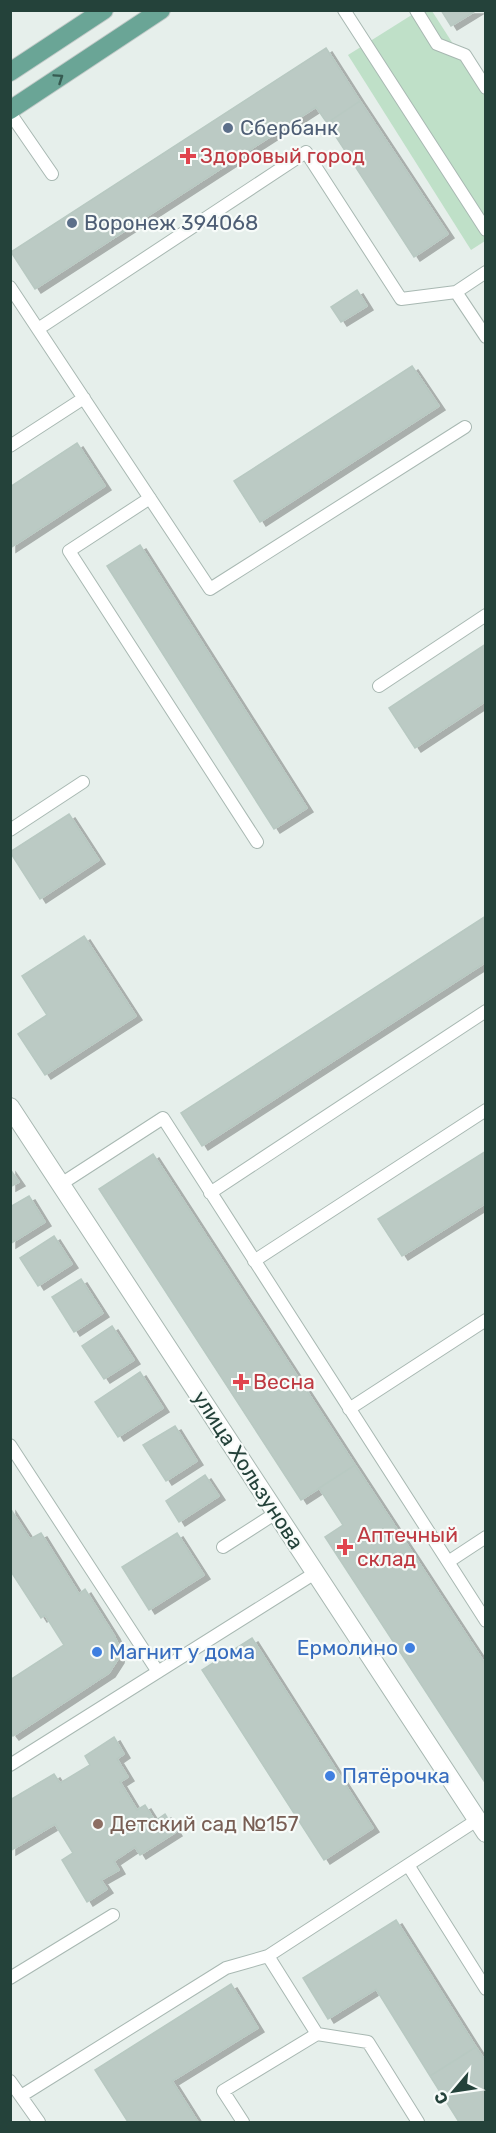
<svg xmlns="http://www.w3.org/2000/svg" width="496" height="2133" viewBox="0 0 496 2133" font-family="Rubik,sans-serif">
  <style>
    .green { fill: #bfe0c8 }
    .building { fill: #bbcac4; stroke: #b8c9c2; stroke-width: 1.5; filter: url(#shadow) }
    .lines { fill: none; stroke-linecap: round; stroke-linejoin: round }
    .service-casing { stroke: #a8b8b2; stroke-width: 14 }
    .tertiary-casing { stroke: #a8b8b2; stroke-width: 20 }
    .primary-casing { stroke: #c2cac8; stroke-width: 20 }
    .service { stroke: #fff; stroke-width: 12 }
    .tertiary { stroke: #fff; stroke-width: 18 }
    .primary { stroke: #6aa596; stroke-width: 18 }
    .oneway { stroke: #365b51 }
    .service-dot { fill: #5c6f8a; stroke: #f7fbf9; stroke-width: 2 }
    .health-dot { fill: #e0444e; stroke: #f7fbf9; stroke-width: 2 }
    .shop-dot { fill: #3f7fe0; stroke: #f7fbf9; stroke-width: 2 }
    .education-dot { fill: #8d6e63; stroke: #f7fbf9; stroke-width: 2 }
    .labels { text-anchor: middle; stroke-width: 4.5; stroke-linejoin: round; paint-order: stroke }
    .service-label { font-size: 21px; fill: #4e5e75; stroke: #f7fbf9; text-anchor: start }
    .health-label { font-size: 21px; fill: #be3a42; stroke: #f7fbf9; text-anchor: start }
    .street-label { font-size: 21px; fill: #24423a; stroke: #f7fbf9 }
    .shop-label { font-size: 21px; fill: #366cbe; stroke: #f7fbf9; text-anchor: start }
    .education-label { font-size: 21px; fill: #785e54; stroke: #f7fbf9; text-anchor: start }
  </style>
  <defs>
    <filter id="shadow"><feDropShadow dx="6" dy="4" stdDeviation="0" flood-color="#0004"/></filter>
  </defs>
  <rect width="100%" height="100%" fill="#e6efeb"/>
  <path class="green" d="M 418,11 L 432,11 L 485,94 L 485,241 L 471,250 L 348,55 Z"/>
  <path class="building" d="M 441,10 L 477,10 L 451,26 Z
    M 326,48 L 360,101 L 327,123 L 316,107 L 35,289 L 11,252 Z
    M 360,101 L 448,234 L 414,257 L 327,123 Z
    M 357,290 L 367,306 L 341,322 L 331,307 Z
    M 412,366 L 439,406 L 260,522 L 234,481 Z
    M 77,443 L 105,486 L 10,548 L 10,487 Z
    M 140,545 L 307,808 L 274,829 L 107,566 Z
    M 486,644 L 486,701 L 415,748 L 389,708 Z
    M 69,814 L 99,860 L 40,899 L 10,852 Z
    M 486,916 L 486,962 L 202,1146 L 181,1113 Z
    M 84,936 L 136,1016 L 45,1075 L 18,1034 L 47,1015 L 22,976 Z
    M 486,1151 L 486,1203 L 402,1256 L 378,1219 Z
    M 153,1154 L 355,1465 L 301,1500 L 99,1189 Z
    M 10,1169 L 19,1182 L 10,1187 Z
    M 29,1196 L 45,1222 L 10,1244 L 10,1207 Z
    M 54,1236 L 72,1264 L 38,1286 L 20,1258 Z
    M 81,1279 L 103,1313 L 74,1332 L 52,1297 Z
    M 112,1326 L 134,1360 L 104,1379 L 82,1346 Z
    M 140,1372 L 163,1408 L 118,1437 L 95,1402 Z
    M 175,1426 L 197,1461 L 166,1481 L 143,1445 Z
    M 355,1465 L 486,1665 L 486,1784 L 325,1537 L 343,1525 L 319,1488 Z
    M 205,1475 L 219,1496 L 179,1522 L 166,1501 Z
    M 10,1508 L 30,1539 L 41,1533 L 79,1594 L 85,1589 L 114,1635 L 119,1646 L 118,1659 L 109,1673 L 13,1736 L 10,1732 L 10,1680 L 64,1645 L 45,1615 L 41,1618 L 10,1570 Z
    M 177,1533 L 204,1575 L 149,1610 L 122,1567 Z
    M 252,1638 L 373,1828 L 324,1860 L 202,1670 Z
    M 114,1737 L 124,1754 L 117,1759 L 128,1777 L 120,1782 L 137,1810 L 145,1805 L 155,1821 L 165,1814 L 176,1832 L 140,1855 L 135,1847 L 114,1861 L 119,1870 L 101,1880 L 107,1889 L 87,1902 L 62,1860 L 73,1853 L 55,1824 L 10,1851 L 10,1800 L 54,1774 L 60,1783 L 90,1765 L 85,1756 Z
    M 396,1920 L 476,2047 L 430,2076 L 376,1989 L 328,2019 L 303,1978 Z
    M 231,1984 L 258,2028 L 172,2081 L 198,2122 L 128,2122 L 95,2070 Z
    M 476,2047 L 486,2062 L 486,2122 L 459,2122 L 430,2076 Z"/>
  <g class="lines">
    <defs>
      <path id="service" d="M 344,10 L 486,230
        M 416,10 L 437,44 L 465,55 L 486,88
        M 10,113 L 52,174
        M 486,272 L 456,292 L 486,337
        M 10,287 L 210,589 L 465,427
        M 38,329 L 306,152 L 401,299 L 456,292
        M 10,446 L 84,398
        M 150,498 L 69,551 L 257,842
        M 379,686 L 486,615
        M 10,830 L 83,782
        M 61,1184 L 163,1118 L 486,1621
        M 210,1193 L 486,1011
        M 254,1261 L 486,1110
        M 349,1409 L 486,1320
        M 10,1445 L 158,1672
        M 223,1547 L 276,1513
        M 448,1562 L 486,1537
        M 10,1765 L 315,1573
        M 408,1865 L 486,1989
        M 268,1956 L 317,2034 L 368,2042 L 418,2122
        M 10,1978 L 113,1915
        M 10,2081 L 39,2122
        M 21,2096 L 226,1968 L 268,1956 L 477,1820
        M 243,2122 L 223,2091 L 317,2034"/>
      <path id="tertiary" d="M 10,1107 L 486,1833"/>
      <path id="primary" d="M 10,72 L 104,10
        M 10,110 L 161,10"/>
    </defs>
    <use href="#service" class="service-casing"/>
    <use href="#tertiary" class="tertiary-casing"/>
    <use href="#primary" class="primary-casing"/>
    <use href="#service" class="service"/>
    <use href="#tertiary" class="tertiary"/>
    <use href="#primary" class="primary"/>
  </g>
  <defs><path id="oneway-chevron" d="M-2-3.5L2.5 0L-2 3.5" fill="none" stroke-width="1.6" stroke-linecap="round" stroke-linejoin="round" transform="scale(1.5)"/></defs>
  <use class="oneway" href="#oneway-chevron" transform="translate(59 78) rotate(-34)"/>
  <g class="service-dot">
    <circle cx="228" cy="128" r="6"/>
    <circle cx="72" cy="223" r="6"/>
  </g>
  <g class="health-dot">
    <path d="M185 147h6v6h6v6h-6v6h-6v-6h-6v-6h6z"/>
    <path d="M238 1373h6v6h6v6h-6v6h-6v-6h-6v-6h6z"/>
    <path d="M342 1538h6v6h6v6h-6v6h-6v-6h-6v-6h6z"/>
  </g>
  <g class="shop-dot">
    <circle cx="410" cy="1648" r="6"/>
    <circle cx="97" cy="1652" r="6"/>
    <circle cx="330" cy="1776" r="6"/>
  </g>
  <circle class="education-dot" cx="98" cy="1824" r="6"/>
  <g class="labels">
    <g class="service-label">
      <text x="240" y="135">Сбербанк</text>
      <text x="84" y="230">Воронеж 394068</text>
    </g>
    <g class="health-label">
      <text x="200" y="163">Здоровый город</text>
      <text x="253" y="1389">Весна</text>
      <text x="357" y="1542">Аптечный<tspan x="357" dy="24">склад</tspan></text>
    </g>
    <g class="street-label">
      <text transform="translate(248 1470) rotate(57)" y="7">улица Хользунова</text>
    </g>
    <g class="shop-label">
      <text x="398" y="1655" text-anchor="end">Ермолино</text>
      <text x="109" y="1659">Магнит у дома</text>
      <text x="342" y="1783">Пятёрочка</text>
    </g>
    <g class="education-label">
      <text x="110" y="1831">Детский сад №157</text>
    </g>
  </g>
  <rect width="496" height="2133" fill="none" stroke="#24423a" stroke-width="24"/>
  <g transform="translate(454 2091) rotate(241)" stroke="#f7fbf9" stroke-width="4.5" paint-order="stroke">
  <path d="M0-4.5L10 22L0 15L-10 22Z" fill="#24423a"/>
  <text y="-9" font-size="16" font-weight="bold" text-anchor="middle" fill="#24423a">С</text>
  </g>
</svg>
